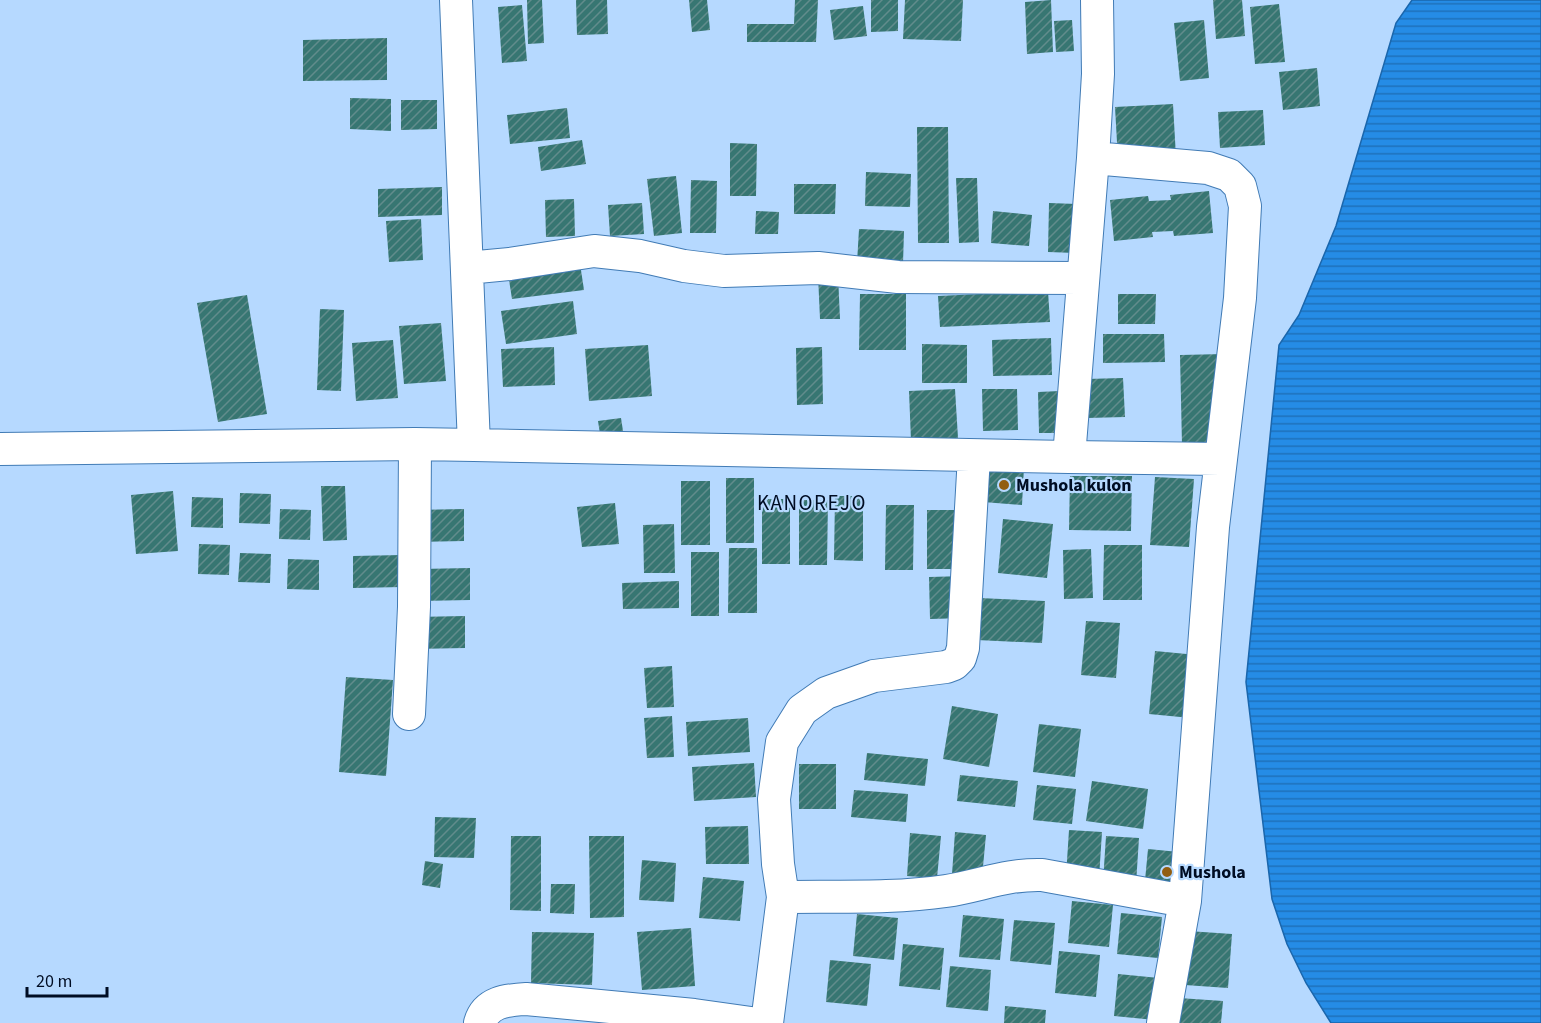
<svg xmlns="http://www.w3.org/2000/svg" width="1541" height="1023" viewBox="0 0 1541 1023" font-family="'Source Sans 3',sans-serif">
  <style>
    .water { fill: url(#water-rules); stroke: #1a66ac; stroke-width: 1.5 }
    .building { fill: url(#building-hatch) }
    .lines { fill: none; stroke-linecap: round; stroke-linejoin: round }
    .minor-casing { stroke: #417bb5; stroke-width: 34 }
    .minor { stroke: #fff; stroke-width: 32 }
    .poi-dot { fill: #925e11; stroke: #b6d9ff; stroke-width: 2 }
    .labels { text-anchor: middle; stroke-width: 4.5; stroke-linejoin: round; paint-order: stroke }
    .poi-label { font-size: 18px; font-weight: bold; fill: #000d23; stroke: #b6d9ff; text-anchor: start }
    .quarter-label { font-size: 21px; letter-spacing: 1.5px; fill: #000d23; stroke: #b6d9ff }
  </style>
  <defs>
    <pattern id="water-rules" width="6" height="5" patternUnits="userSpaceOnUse" patternTransform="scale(1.5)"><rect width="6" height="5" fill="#258ce6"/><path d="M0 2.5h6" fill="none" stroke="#1e71ba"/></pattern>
    <pattern id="building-hatch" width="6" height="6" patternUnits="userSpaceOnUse" patternTransform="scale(1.5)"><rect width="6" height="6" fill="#377672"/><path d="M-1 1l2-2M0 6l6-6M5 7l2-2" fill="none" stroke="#628c8c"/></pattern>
  </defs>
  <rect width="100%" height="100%" fill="#b6d9ff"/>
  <path class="water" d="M 1412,0 L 1541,0 L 1541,1023 L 1331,1023 L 1306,983 L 1287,944 L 1272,899 L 1246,682 L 1279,345 L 1299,315 L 1336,226 L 1396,23 Z"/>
  <path class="building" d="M 527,0 L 542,0 L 544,43 L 528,44 Z
    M 576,0 L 607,0 L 608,34 L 577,35 Z
    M 689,0 L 707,0 L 710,30 L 692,32 Z
    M 795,0 L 818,0 L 816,42 L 747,42 L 747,24 L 794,24 Z
    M 871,0 L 898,0 L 898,31 L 871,32 Z
    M 905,0 L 963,0 L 961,41 L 903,39 Z
    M 1051,0 L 1053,52 L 1027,54 L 1025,2 Z
    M 1213,0 L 1242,0 L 1245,36 L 1216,39 Z
    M 1279,4 L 1285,62 L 1255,64 L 1250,7 Z
    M 522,5 L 527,61 L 502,63 L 498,7 Z
    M 863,6 L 867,36 L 834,40 L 830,10 Z
    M 1072,20 L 1074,51 L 1056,52 L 1054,21 Z
    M 1204,20 L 1209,78 L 1180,81 L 1174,23 Z
    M 387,38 L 387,80 L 303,81 L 303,40 Z
    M 1317,68 L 1320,106 L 1283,110 L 1279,72 Z
    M 350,98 L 391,99 L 391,131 L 350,129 Z
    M 401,100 L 437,100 L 437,129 L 401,130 Z
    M 1173,104 L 1176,157 L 1118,160 L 1115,107 Z
    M 567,108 L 570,138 L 510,144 L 507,115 Z
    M 1263,110 L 1265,145 L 1220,148 L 1218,112 Z
    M 917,127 L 948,127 L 949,243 L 918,243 Z
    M 582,140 L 586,164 L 541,171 L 538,147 Z
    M 730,143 L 757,144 L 756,196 L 730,196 Z
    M 866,172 L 911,174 L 910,207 L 865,206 Z
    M 676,176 L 682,233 L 654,236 L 647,179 Z
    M 956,178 L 977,178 L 979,242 L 959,243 Z
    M 691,180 L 717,181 L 716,233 L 690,233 Z
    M 794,184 L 836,184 L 835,214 L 794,214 Z
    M 442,187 L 442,215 L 378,217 L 378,189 Z
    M 1209,191 L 1213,233 L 1174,236 L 1173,231 L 1152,232 L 1153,237 L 1114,241 L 1110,200 L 1148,196 L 1149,201 L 1171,200 L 1170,195 Z
    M 574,199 L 575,236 L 546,237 L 545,200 Z
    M 642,203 L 644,234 L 610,236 L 608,205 Z
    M 1049,203 L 1077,204 L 1076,253 L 1048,252 Z
    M 756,211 L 779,212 L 778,234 L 755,234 Z
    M 993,211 L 1032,215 L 1029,246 L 991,243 Z
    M 421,219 L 423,260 L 389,262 L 386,221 Z
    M 859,229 L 904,231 L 903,264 L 857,263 Z
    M 579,257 L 584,290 L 512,299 L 507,267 Z
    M 818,275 L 838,275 L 840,319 L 820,319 Z
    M 1048,291 L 1050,322 L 940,327 L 938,296 Z
    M 860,294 L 906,294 L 906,350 L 859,350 Z
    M 1118,294 L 1156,294 L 1155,324 L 1118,324 Z
    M 247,295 L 267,414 L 218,422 L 197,303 Z
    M 573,301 L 577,334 L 506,344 L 501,311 Z
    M 320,309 L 344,310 L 341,391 L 317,390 Z
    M 441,323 L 446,381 L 404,384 L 399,326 Z
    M 1103,334 L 1164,334 L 1165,362 L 1103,363 Z
    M 1051,338 L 1052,375 L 993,376 L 992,340 Z
    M 393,340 L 398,398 L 356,401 L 352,343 Z
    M 922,344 L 967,345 L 967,383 L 922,383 Z
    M 648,345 L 652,396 L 589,401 L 585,349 Z
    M 554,347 L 555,385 L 503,387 L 501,349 Z
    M 822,347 L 823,404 L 797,405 L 796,348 Z
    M 1224,354 L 1227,444 L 1182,445 L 1180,355 Z
    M 1123,378 L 1125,417 L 1087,418 L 1086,379 Z
    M 955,389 L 958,438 L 911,441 L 909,391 Z
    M 982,389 L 1017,389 L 1018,430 L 983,431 Z
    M 1060,391 L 1062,433 L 1039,433 L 1038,392 Z
    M 621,418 L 623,431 L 600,434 L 598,421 Z
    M 985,464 L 1024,467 L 1022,505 L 983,502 Z
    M 1070,476 L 1132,476 L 1131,531 L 1069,530 Z
    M 1155,477 L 1194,479 L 1189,547 L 1150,545 Z
    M 726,478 L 754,478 L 754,543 L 726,543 Z
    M 681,481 L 710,481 L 710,545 L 681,545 Z
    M 321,486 L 345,486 L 347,540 L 323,541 Z
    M 173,491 L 178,551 L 136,554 L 131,495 Z
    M 240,493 L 271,494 L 270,524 L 239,523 Z
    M 835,496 L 863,496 L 863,561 L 834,560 Z
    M 192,497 L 223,498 L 223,528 L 191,527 Z
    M 762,499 L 790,499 L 790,564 L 762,564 Z
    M 799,500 L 828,500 L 827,565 L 799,565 Z
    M 615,503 L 619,544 L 582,547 L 577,507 Z
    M 886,505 L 914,505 L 913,570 L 885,570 Z
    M 280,509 L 311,510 L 310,540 L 279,539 Z
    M 464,509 L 464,541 L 414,542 L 414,510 Z
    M 927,510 L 962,510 L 962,569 L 927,569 Z
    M 1003,519 L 1053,524 L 1047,578 L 998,573 Z
    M 674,524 L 675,573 L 644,573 L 643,525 Z
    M 199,544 L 230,545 L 229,575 L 198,574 Z
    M 1104,545 L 1142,545 L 1142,600 L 1103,600 Z
    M 729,548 L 757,548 L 757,613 L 728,613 Z
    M 1091,549 L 1093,598 L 1064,599 L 1063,550 Z
    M 691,552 L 719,552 L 719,616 L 691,616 Z
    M 240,553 L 271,554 L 270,583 L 238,582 Z
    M 402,555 L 403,587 L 353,588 L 353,556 Z
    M 288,559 L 319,560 L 319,590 L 287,589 Z
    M 470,568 L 470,600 L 420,601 L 420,569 Z
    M 965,576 L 966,618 L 930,619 L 929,577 Z
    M 679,581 L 679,608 L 623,609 L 622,583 Z
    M 979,598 L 1045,601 L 1042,643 L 977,640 Z
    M 465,616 L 465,648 L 415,649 L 415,617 Z
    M 1086,621 L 1120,623 L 1116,678 L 1081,675 Z
    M 1155,651 L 1197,655 L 1191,718 L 1149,714 Z
    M 672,666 L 674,707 L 647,708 L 644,668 Z
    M 346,677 L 393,680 L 386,776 L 339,772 Z
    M 952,706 L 998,714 L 989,767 L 943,759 Z
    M 672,716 L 674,757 L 647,758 L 644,718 Z
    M 748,718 L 750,752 L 688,756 L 686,722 Z
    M 1039,724 L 1081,729 L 1075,777 L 1033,772 Z
    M 867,753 L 928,759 L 925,786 L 864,780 Z
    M 754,763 L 756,797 L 694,801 L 692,767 Z
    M 799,764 L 836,764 L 836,809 L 799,809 Z
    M 960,775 L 1018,781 L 1015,807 L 957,801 Z
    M 1092,781 L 1148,789 L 1143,829 L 1086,821 Z
    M 1037,785 L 1076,789 L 1072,824 L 1033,820 Z
    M 854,790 L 908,794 L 906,822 L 851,817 Z
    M 435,817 L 476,818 L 474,858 L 434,857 Z
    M 748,826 L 749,864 L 706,864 L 705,827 Z
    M 1069,830 L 1102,832 L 1099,878 L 1066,876 Z
    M 955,832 L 986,835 L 982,877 L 952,874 Z
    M 910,833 L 941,836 L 937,878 L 907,876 Z
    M 511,836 L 541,836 L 541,911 L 510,910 Z
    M 589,836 L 624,836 L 624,917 L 590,918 Z
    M 1106,836 L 1139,838 L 1136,884 L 1103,882 Z
    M 1148,849 L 1189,853 L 1185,895 L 1144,891 Z
    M 642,860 L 676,863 L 674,902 L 639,900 Z
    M 425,861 L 443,864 L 440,888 L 422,885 Z
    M 703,877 L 744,881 L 740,921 L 699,918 Z
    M 551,884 L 575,884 L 574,914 L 550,913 Z
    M 1072,901 L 1113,905 L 1109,947 L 1068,943 Z
    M 1121,913 L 1162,917 L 1158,958 L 1117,954 Z
    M 857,914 L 898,918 L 894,960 L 853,956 Z
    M 963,915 L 1004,919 L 1000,960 L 959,957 Z
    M 1014,920 L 1055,923 L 1051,965 L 1010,961 Z
    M 691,928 L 695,986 L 642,990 L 637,932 Z
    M 1188,931 L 1232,934 L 1228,988 L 1185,985 Z
    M 532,932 L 594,933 L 592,985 L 531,983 Z
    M 903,944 L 944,948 L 940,990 L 899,986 Z
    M 1059,951 L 1100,955 L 1096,997 L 1055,993 Z
    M 830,960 L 871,964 L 867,1006 L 826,1002 Z
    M 950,966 L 991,970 L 988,1011 L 946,1007 Z
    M 1118,974 L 1159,978 L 1155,1020 L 1114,1016 Z
    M 1179,998 L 1223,1001 L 1221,1023 L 1177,1023 Z
    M 1005,1006 L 1046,1010 L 1045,1023 L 1004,1023 Z"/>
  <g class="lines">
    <defs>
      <path id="minor" d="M 1093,158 L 1208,168 L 1229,175 L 1240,186 L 1245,206 L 1240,298 L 1213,527 L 1185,901 L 1163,1023
        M 467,268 L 510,264 L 594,251 L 640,256 L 684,266 L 724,271 L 818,268 L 898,277 L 1083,278
        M 474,445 L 1069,457 L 1093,158 L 1098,74 L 1097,0
        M 0,449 L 415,444 L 474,445 L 456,0
        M 974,456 L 963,648 L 960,658 L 954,664 L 946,667 L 874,676 L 826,693 L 802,710 L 782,742 L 774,799 L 778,864 L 783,897 C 837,896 892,899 946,891 C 980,886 1006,874 1042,875 L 1185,901
        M 1069,457 L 1220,459
        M 409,714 L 414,607 L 415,444
        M 480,1023 C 486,1002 506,1000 526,999 L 694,1015 L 751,1023
        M 767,1023 L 783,897"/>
    </defs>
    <use href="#minor" class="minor-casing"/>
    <use href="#minor" class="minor"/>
  </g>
  <g class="poi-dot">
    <circle cx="1004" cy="485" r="6"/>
    <circle cx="1167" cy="872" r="6"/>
  </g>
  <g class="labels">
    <g class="poi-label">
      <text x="1016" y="491">Mushola kulon</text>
      <text x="1179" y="878">Mushola</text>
    </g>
    <g class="quarter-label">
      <text x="812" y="510">KANOREJO</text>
    </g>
  </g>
  <path d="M27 987v9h80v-9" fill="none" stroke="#000d23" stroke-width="3"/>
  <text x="36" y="987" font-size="18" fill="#000d23" stroke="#b6d9ff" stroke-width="4.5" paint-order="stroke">20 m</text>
</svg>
